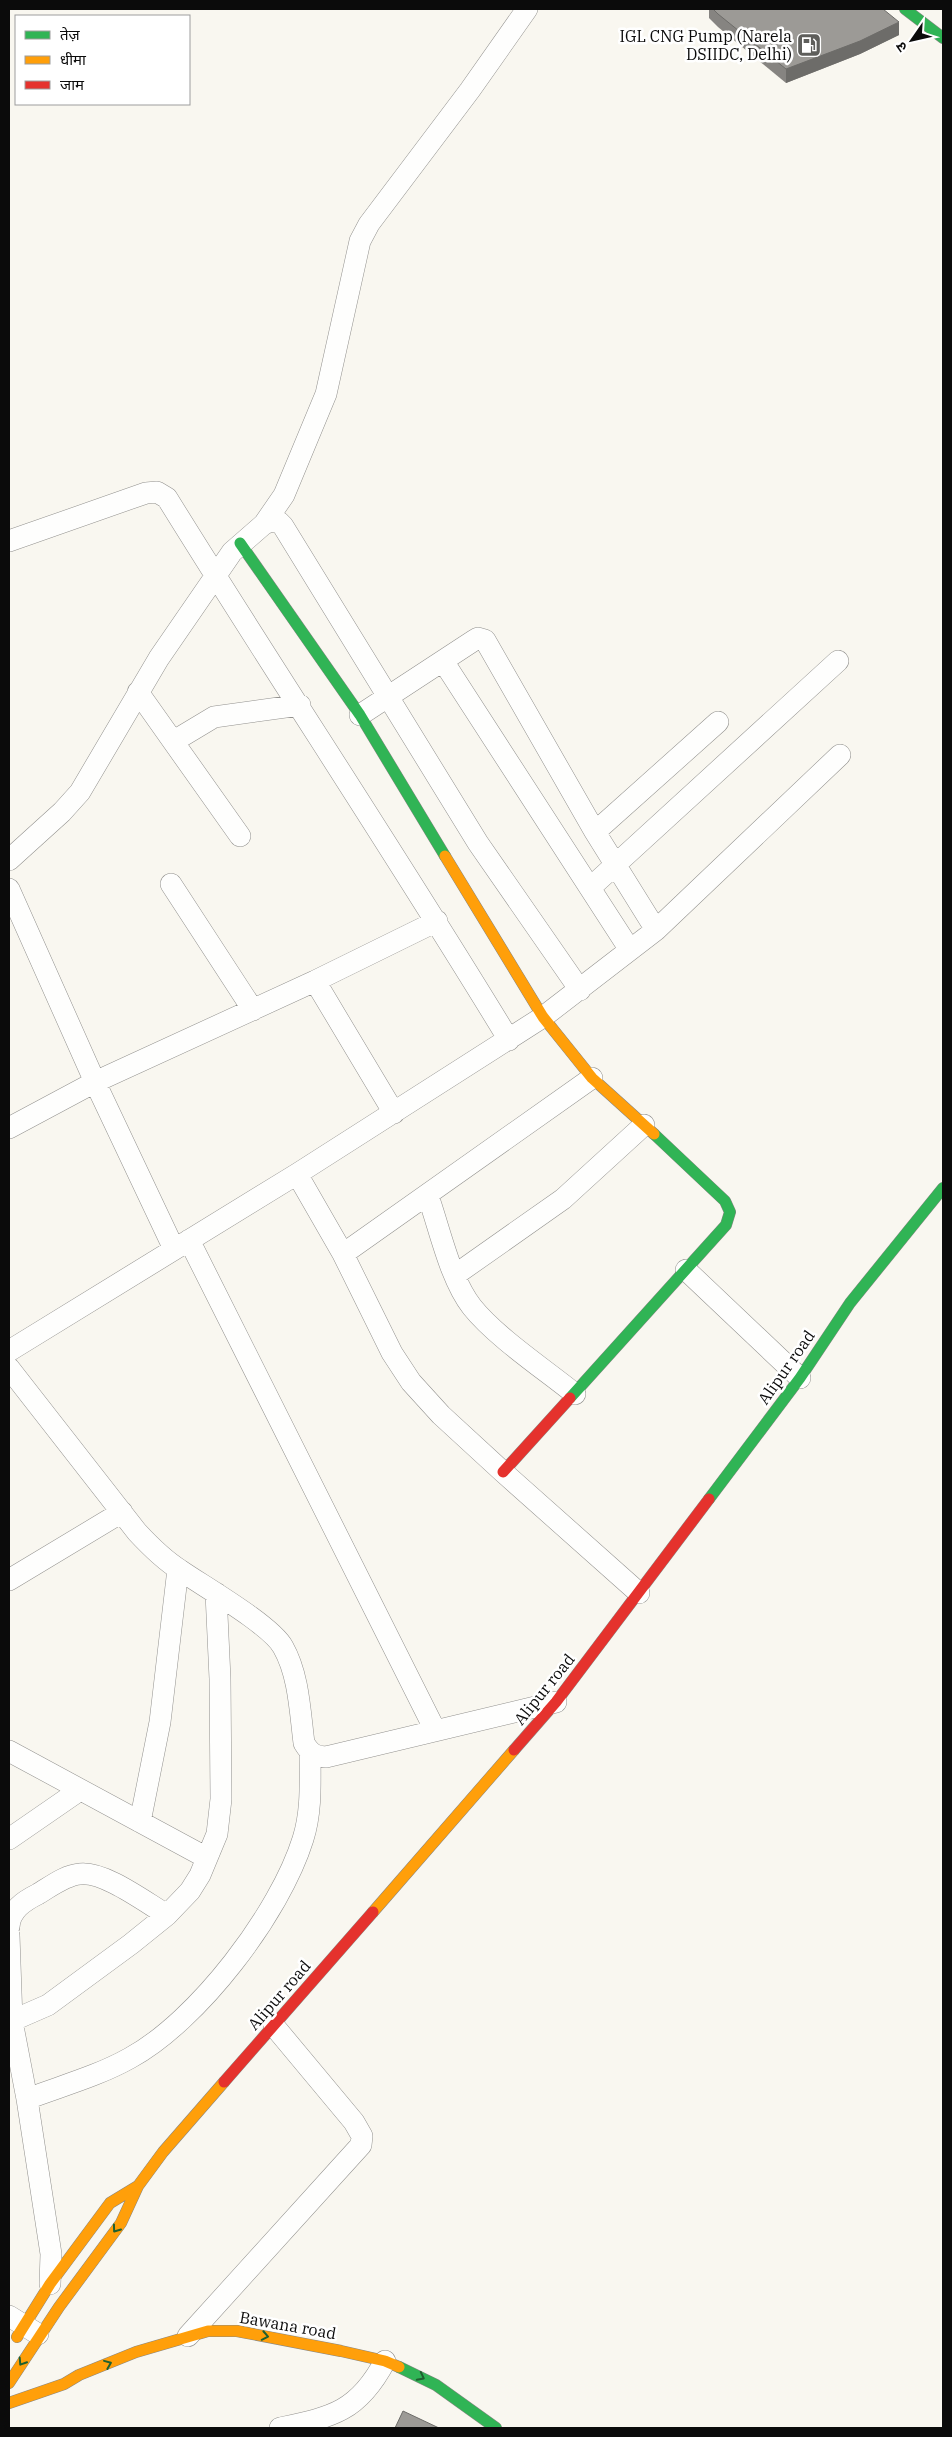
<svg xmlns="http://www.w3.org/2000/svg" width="952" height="2437" viewBox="0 0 952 2437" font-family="'IBM Plex Serif','Noto Sans Devanagari',serif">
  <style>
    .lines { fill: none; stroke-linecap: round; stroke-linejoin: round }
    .street-casing { stroke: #92918e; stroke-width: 22 }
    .fast-casing { stroke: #898885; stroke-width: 12 }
    .slow-casing { stroke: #898885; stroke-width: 12 }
    .jam-casing { stroke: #898885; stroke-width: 12 }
    .street { stroke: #fefefd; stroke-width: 21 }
    .fast { stroke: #30b455; stroke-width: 11 }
    .slow { stroke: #ff9f0a; stroke-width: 11 }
    .jam { stroke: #e5322d; stroke-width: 11 }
    .wall { fill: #868481 }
    .shaded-wall { fill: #6d6c69 }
    .building { fill: #9c9a96; stroke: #6d6c69 }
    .oneway { stroke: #1e6030 }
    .labels { text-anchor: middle; stroke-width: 5; stroke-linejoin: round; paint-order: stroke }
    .poi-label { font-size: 16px; fill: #0b0b0b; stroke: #fff; text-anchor: end }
    .street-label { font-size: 16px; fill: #0b0b0b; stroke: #fff }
  </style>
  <rect width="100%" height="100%" fill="#f9f7f0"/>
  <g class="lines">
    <defs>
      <path id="street" d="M 264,524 L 284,495 L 326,394 L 360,241 L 369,224 L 470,90 L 527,9
        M 9,541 L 146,493 L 157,492 L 167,498 C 279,679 398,857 509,1040
        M 443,661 L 630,950
        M 138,692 L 240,836
        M 360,715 L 473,641 L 478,638 L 485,640 L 595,832 L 656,930
        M 174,741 L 214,717 L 300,705
        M 595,832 L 718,722
        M 9,860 L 62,812 L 80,792 L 159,658 L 232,552 L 264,524 L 272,521 L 279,522 L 283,526 L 478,843 L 580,990
        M 171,884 L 253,1010
        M 590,888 L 838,661
        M 9,889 L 95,1082 L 174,1249
        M 315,981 L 394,1113
        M 9,1128 L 95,1082 L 315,981 L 437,921
        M 297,1174 L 343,1254 L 392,1353 L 411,1382 L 441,1415 L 503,1472 L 639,1593
        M 428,1196 C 440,1230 450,1279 472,1307 C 496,1337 544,1369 575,1394
        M 189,1240 L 435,1730
        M 343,1254 L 592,1078
        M 686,1270 L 800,1378
        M 455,1275 L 563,1199 L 644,1125
        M 9,1351 L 297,1174 L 543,1017 L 656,930 L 840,755
        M 9,1368 L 137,1532 C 150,1546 164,1560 180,1570 C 203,1586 271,1625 283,1647 C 299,1675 300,1712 304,1743 C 310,1753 314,1756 326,1757 L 556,1702
        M 9,1580 L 122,1512
        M 9,1751 L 207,1858
        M 140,1822 L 160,1722 L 178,1569
        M 9,1839 L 80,1790
        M 9,1927 C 10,1910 24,1901 38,1894 C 50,1887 65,1875 80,1874 C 104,1871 145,1902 167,1915
        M 9,1935 L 12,2021 L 27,2099 L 51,2254 L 50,2284
        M 9,2022 L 48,2005 L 131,1944 L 167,1915 L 190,1891 L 200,1875 L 217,1834 L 221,1799 L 220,1679 L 216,1593
        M 27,2099 C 61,2086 98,2076 130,2058 C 198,2021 280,1913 303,1839 C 312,1811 310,1781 310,1752
        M 9,2316 L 38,2334
        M 188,2336 L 361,2145 L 362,2136 L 354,2122 L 274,2026
        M 280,2428 C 332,2417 358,2412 385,2361"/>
      <path id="fast" d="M 905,9 L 943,38
        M 240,543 L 360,715 L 445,856
        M 570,1398 L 726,1225 L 730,1212 L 725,1201 L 654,1134
        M 709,1499 L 800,1378 L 850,1303 L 943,1188
        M 399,2367 L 436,2385 L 496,2428"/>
      <path id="slow" d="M 445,856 L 543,1017 L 592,1078 L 654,1134
        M 373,1912 L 514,1750
        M 17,2337 L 50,2284 L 110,2203 L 138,2186
        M 9,2383 L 59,2307 L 121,2223 L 138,2186 L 163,2152 L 224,2082
        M 9,2403 L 64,2384 L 79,2375 L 136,2352 L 208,2331 L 237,2331 L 341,2351 L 385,2361 L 399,2367"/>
      <path id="jam" d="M 503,1472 L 570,1398
        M 514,1750 L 556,1702 L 709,1499
        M 224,2082 L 373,1912"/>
    </defs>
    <use href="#street" class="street-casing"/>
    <use href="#fast" class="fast-casing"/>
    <use href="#slow" class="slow-casing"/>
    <use href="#jam" class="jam-casing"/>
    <use href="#street" class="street"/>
    <use href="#fast" class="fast"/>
    <use href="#slow" class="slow"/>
    <use href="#jam" class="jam"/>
  </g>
  <path class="wall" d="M 709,9 L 883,9 L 899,35 L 860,54 L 786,83 L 718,27 L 709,18 Z"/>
  <path class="shaded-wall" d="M 899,22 L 899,35 L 860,54 L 786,83 L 786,69 Z"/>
  <path class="building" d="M 713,9 L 883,9 L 899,22 L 860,41 L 786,69 L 718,14 Z
    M 403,2411 L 439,2428 L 395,2428 Z"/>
  <defs><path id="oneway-chevron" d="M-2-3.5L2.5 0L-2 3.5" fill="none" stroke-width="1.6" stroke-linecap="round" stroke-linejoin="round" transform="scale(1.25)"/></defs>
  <g class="oneway">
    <use href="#oneway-chevron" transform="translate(116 2229) rotate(126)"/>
    <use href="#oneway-chevron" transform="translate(265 2336) rotate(11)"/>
    <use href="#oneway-chevron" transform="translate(22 2362) rotate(123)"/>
    <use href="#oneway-chevron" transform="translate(108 2364) rotate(-22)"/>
    <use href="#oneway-chevron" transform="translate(421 2377) rotate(27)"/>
  </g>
  <defs>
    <symbol id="fuel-square" viewBox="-11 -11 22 22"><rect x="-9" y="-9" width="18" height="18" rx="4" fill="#5e5e5b" stroke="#fff"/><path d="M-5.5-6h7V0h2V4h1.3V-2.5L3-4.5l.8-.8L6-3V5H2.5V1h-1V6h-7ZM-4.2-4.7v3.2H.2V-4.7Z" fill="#fff"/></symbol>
  </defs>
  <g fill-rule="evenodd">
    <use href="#fuel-square" x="795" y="31" width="28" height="28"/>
  </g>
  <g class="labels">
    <g class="poi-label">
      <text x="792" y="42">IGL CNG Pump (Narela<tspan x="792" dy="18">DSIIDC, Delhi)</tspan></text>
    </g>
    <g class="street-label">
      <text transform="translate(786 1367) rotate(-55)" y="6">Alipur road</text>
      <text transform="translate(544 1689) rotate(-51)" y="6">Alipur road</text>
      <text transform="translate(279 1995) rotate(-49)" y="6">Alipur road</text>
      <text transform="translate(288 2325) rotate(10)" y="6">Bawana road</text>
    </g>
  </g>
  <rect width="952" height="2437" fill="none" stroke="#0b0b0b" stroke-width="20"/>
  <rect x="15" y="15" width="175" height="90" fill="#ffffff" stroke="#9d9d9d"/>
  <rect x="25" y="31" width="25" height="8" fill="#30b455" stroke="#9d9d9d"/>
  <text x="60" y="40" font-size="15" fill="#0b0b0b">तेज़</text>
  <rect x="25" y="56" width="25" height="8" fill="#ff9f0a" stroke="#9d9d9d"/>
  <text x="60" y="65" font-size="15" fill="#0b0b0b">धीमा</text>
  <rect x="25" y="81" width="25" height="8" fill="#e5322d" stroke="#9d9d9d"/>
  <text x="60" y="90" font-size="15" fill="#0b0b0b">जाम</text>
  <g transform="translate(912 40) rotate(236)" stroke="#ffffff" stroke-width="4" paint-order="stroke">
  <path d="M0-4L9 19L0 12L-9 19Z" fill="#0b0b0b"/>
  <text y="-8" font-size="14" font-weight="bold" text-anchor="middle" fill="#0b0b0b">उ</text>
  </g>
</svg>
